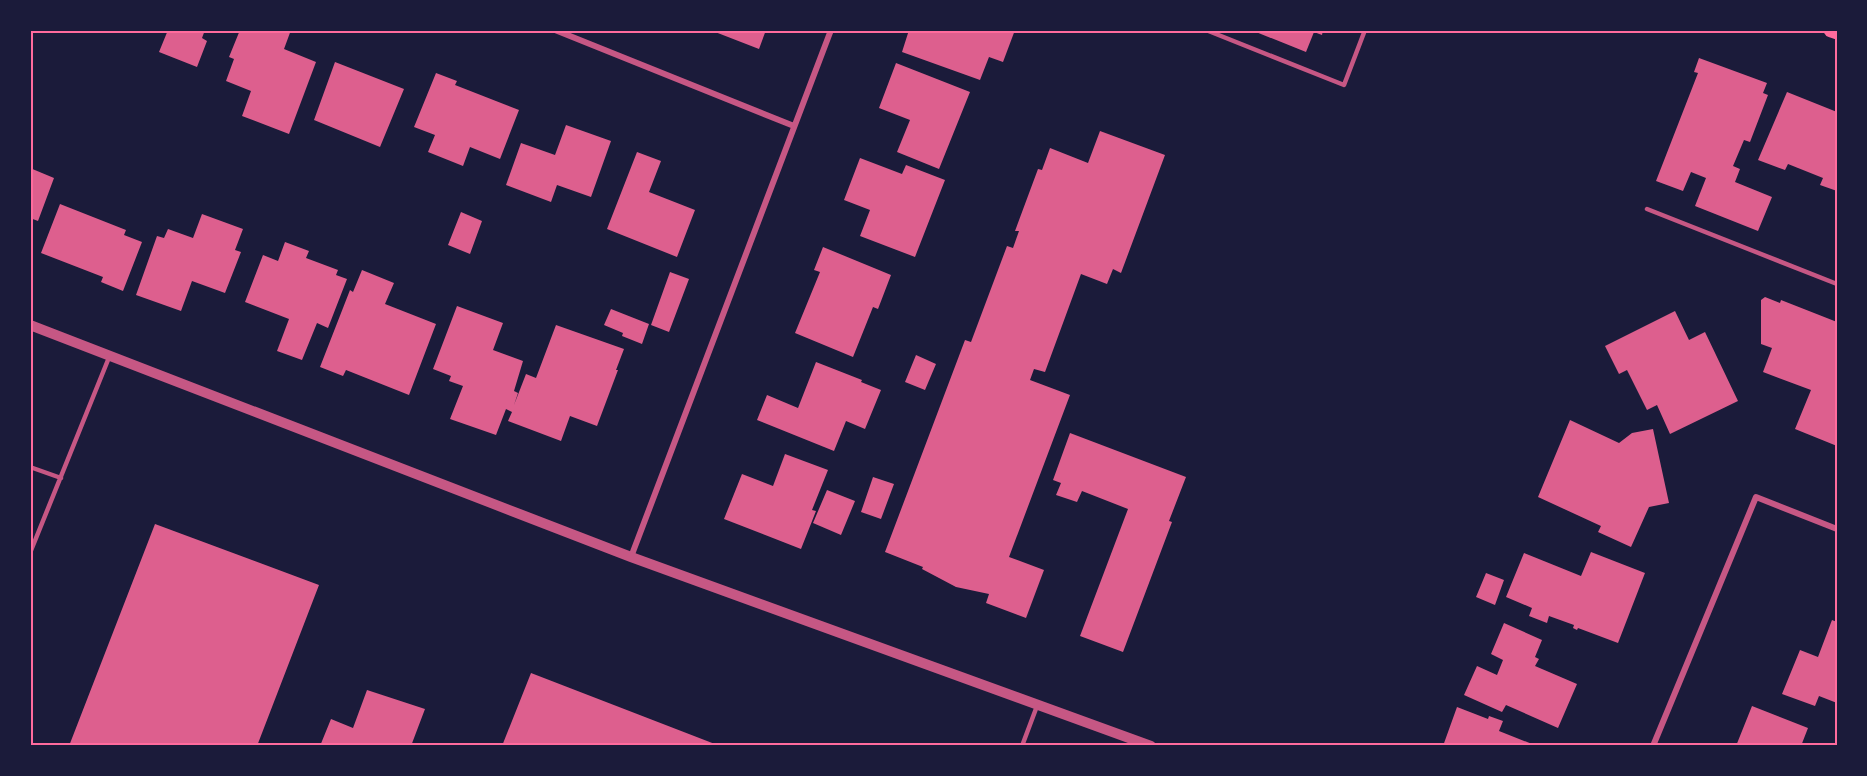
<svg xmlns="http://www.w3.org/2000/svg" width="1867" height="776" viewBox="0 0 1867 776" font-family="'IBM Plex Sans',sans-serif">
  <style>
    .building { fill: #dd5f8e }
    .lines { fill: none; stroke-linecap: round; stroke-linejoin: round }
    .service { stroke: #c65784; stroke-width: 4.5 }
    .minor { stroke: #c65784; stroke-width: 6 }
    .tertiary { stroke: #c65784; stroke-width: 10 }
    .primary { stroke: #ff6b9d; stroke-width: 15 }
    .neatline { fill: none; stroke: #ff6b9d; stroke-width: 2 }
  </style>
  <rect width="100%" height="100%" fill="#1b1b3a"/>
  <path class="building" d="M 168,30 L 205,30 L 202,38 L 207,41 L 197,67 L 159,52 Z
    M 240,30 L 291,30 L 284,49 L 316,62 L 289,134 L 242,116 L 251,91 L 226,81 L 234,59 L 229,57 Z
    M 710,30 L 766,30 L 759,49 Z
    M 909,30 L 1015,30 L 1003,62 L 989,57 L 980,80 L 902,52 Z
    M 1251,30 L 1323,30 L 1322,35 L 1314,32 L 1306,52 Z
    M 1699,58 L 1767,83 L 1763,93 L 1768,95 L 1750,142 L 1744,140 L 1733,166 L 1740,169 L 1735,182 L 1772,197 L 1758,231 L 1695,206 L 1706,178 L 1691,172 L 1683,191 L 1656,181 L 1698,73 L 1694,72 Z
    M 335,62 L 404,89 L 380,147 L 314,120 Z
    M 896,63 L 970,92 L 939,169 L 897,152 L 910,120 L 879,108 Z
    M 436,73 L 457,81 L 455,85 L 519,110 L 500,159 L 470,147 L 463,166 L 428,152 L 435,135 L 414,127 Z
    M 1787,92 L 1837,112 L 1837,191 L 1820,185 L 1823,178 L 1788,164 L 1785,170 L 1758,160 Z
    M 566,125 L 611,141 L 591,197 L 557,185 L 551,202 L 506,185 L 521,143 L 555,155 Z
    M 1100,131 L 1165,155 L 1121,273 L 1113,269 L 1107,284 L 1081,274 L 1045,372 L 1034,369 L 1030,380 L 1070,395 L 1009,557 L 1044,570 L 1026,618 L 986,603 L 989,594 L 956,587 L 922,569 L 923,567 L 885,552 L 965,340 L 971,342 L 1007,246 L 1013,248 L 1019,231 L 1015,231 L 1038,169 L 1042,170 L 1050,148 L 1088,163 Z
    M 637,152 L 661,161 L 649,192 L 695,210 L 677,257 L 607,229 Z
    M 860,158 L 902,174 L 906,165 L 945,180 L 915,257 L 860,236 L 870,210 L 844,200 Z
    M 30,168 L 54,178 L 38,221 L 30,218 Z
    M 60,204 L 126,230 L 124,235 L 142,242 L 123,291 L 101,282 L 103,277 L 41,253 Z
    M 461,212 L 482,221 L 470,254 L 448,245 Z
    M 202,214 L 243,229 L 235,250 L 241,252 L 225,293 L 192,281 L 181,311 L 136,295 L 157,236 L 164,238 L 168,229 L 193,238 Z
    M 285,242 L 309,251 L 306,258 L 338,270 L 336,275 L 347,279 L 328,328 L 317,323 L 302,360 L 277,351 L 289,319 L 245,302 L 263,255 L 278,261 Z
    M 823,247 L 891,275 L 878,309 L 873,307 L 853,357 L 795,333 L 820,272 L 814,270 Z
    M 362,270 L 394,283 L 385,304 L 436,324 L 409,395 L 346,370 L 343,376 L 320,367 L 350,290 L 353,292 Z
    M 670,272 L 689,279 L 669,332 L 651,325 Z
    M 1765,297 L 1780,303 L 1781,300 L 1837,322 L 1837,446 L 1795,429 L 1811,390 L 1763,372 L 1772,348 L 1761,344 L 1761,300 Z
    M 457,306 L 503,323 L 493,350 L 523,361 L 514,391 L 518,393 L 514,405 L 526,374 L 536,378 L 556,325 L 624,349 L 616,370 L 618,370 L 597,426 L 570,416 L 561,441 L 508,421 L 512,412 L 506,409 L 496,435 L 450,419 L 463,386 L 449,381 L 451,376 L 433,369 Z
    M 611,309 L 649,324 L 642,344 L 622,336 L 623,333 L 604,325 Z
    M 1675,311 L 1689,340 L 1705,332 L 1738,401 L 1670,434 L 1657,405 L 1647,410 L 1627,370 L 1619,374 L 1605,346 Z
    M 916,355 L 936,364 L 925,390 L 905,382 Z
    M 816,362 L 862,380 L 861,382 L 881,390 L 865,429 L 846,421 L 834,451 L 757,420 L 767,395 L 798,408 Z
    M 1570,420 L 1619,443 L 1632,433 L 1653,429 L 1669,503 L 1649,507 L 1631,547 L 1598,532 L 1601,526 L 1538,497 Z
    M 1070,433 L 1186,477 L 1169,521 L 1172,522 L 1123,652 L 1080,636 L 1128,509 L 1082,491 L 1077,502 L 1056,495 L 1061,483 L 1053,480 Z
    M 785,454 L 828,470 L 812,510 L 816,511 L 801,549 L 724,519 L 742,474 L 773,486 Z
    M 873,477 L 894,484 L 881,519 L 861,512 Z
    M 827,490 L 855,501 L 841,535 L 813,523 Z
    M 155,524 L 319,585 L 257,746 L 69,746 Z
    M 1591,552 L 1645,573 L 1618,643 L 1578,628 L 1577,630 L 1573,628 L 1574,625 L 1549,616 L 1547,623 L 1529,616 L 1532,608 L 1506,597 L 1524,553 L 1581,576 Z
    M 1486,573 L 1504,580 L 1495,605 L 1476,597 Z
    M 1832,620 L 1837,622 L 1837,703 L 1819,696 L 1815,706 L 1782,694 L 1800,650 L 1818,657 Z
    M 1504,623 L 1542,640 L 1535,657 L 1539,659 L 1535,666 L 1577,684 L 1558,728 L 1506,705 L 1502,712 L 1464,695 L 1477,666 L 1497,675 L 1503,660 L 1491,654 Z
    M 531,673 L 720,746 L 502,746 Z
    M 367,690 L 425,709 L 411,746 L 320,746 L 331,719 L 353,728 Z
    M 1752,706 L 1808,728 L 1801,746 L 1736,746 Z
    M 1457,707 L 1488,719 L 1489,716 L 1503,721 L 1499,731 L 1537,746 L 1443,746 Z"/>
  <g class="lines">
    <path class="service" d="M 1206,30 L 1344,85 L 1365,30
      M 1647,209 L 1837,284
      M 30,467 L 61,478
      M 30,553 L 110,355
      M 1022,746 L 1037,706"/>
    <path class="minor" d="M 555,30 L 794,126
      M 631,557 L 831,30
      M 1653,746 L 1756,497 L 1837,529"/>
    <path class="tertiary" d="M 30,325 L 631,557 L 1151,746"/>
    <path class="primary" d="M 1831,30 L 1837,32"/>
  </g>
  <rect width="1867" height="776" fill="none" stroke="#1b1b3a" stroke-width="63"/>
  <rect x="32" y="32" width="1804" height="712" class="neatline"/>
</svg>
